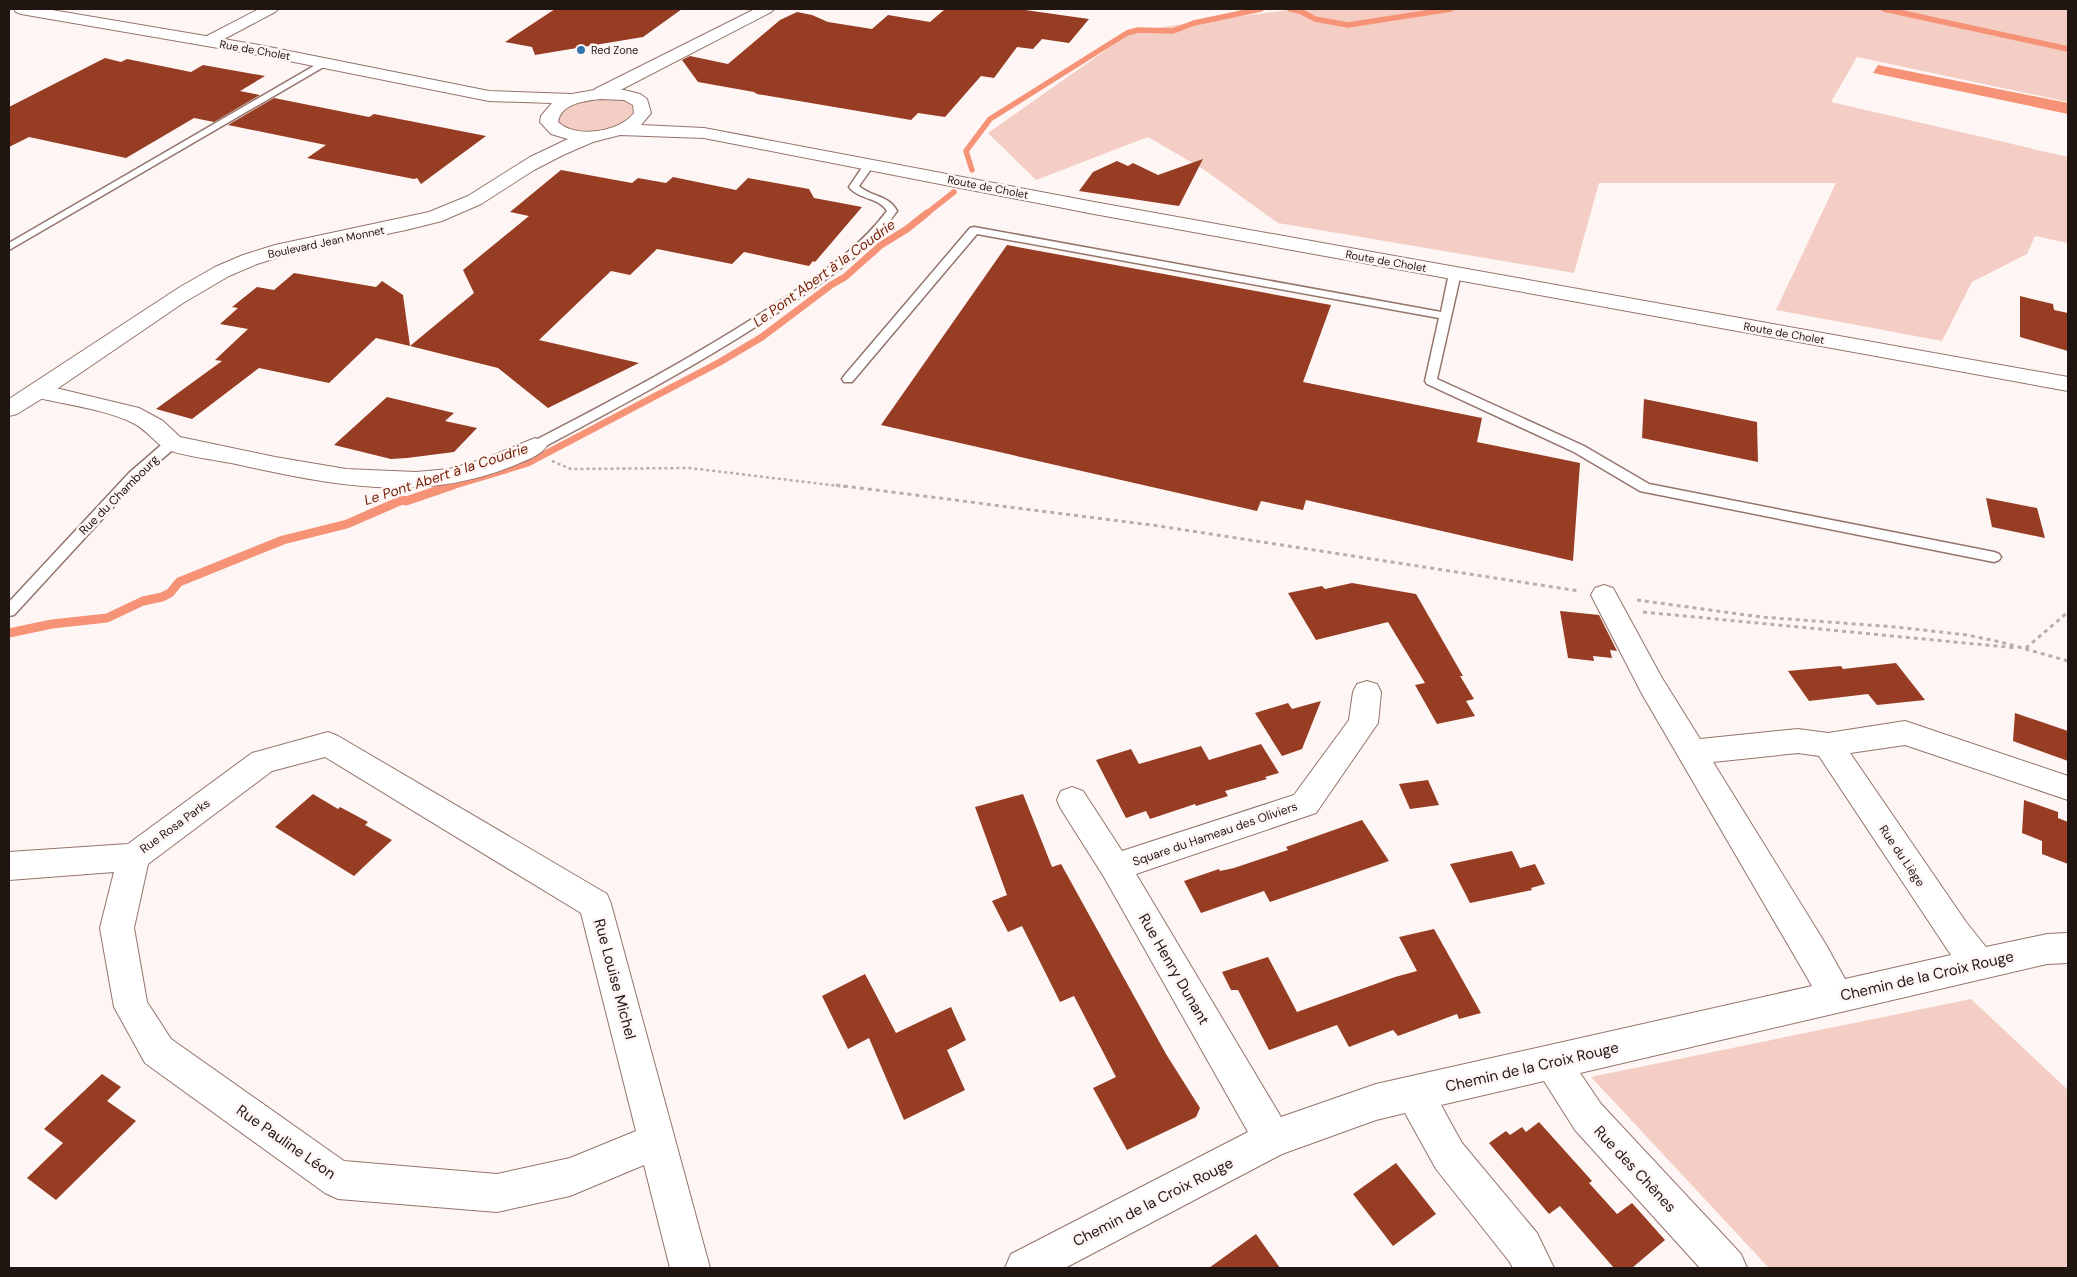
<svg xmlns="http://www.w3.org/2000/svg" width="2077" height="1277" viewBox="0 0 2077 1277" font-family="'DM Sans',sans-serif">
  <style>
    .green { fill: #f4cec4 }
    .water { fill: #f69377 }
    .lines { fill: none; stroke-linecap: round; stroke-linejoin: round }
    .stream-far2 { stroke: #f69377; stroke-width: 5.5 }
    .stream-far1 { stroke: #f69377; stroke-width: 7 }
    .stream { stroke: #f69377; stroke-width: 9 }
    .building { fill: #963d23 }
    .service-casing { stroke: #94746b; stroke-width: 3 }
    .minor-casing { stroke: #94746b; stroke-width: 2 }
    .secondary-casing { stroke: #94746b; stroke-width: 2 }
    .path-far1 { stroke: #b8afac; stroke-width: 2.5; stroke-dasharray: 3 3; stroke-linecap: butt }
    .path { stroke: #b8afac; stroke-width: 3; stroke-dasharray: 4 4; stroke-linecap: butt }
    .service { fill: #fff; fill-rule: evenodd }
    .minor { fill: #fff; fill-rule: evenodd }
    .secondary { fill: #fff; fill-rule: evenodd }
    .poi-dot { fill: #3475ac; stroke: #fef6f4; stroke-width: 2 }
    .labels { text-anchor: middle; stroke-width: 5; stroke-linejoin: round; paint-order: stroke }
    .far-street-label { font-size: 11px; fill: #211512; stroke: #fef6f4 }
    .far-poi-label { font-size: 11px; fill: #211512; stroke: #fef6f4; text-anchor: start }
    .street-label { font-size: 12px; fill: #211512; stroke: #fef6f4 }
    .water-label { font-size: 14px; font-style: italic; fill: #721b00; stroke: #fef6f4 }
    .near-street-label { font-size: 15px; fill: #211512; stroke: #fef6f4 }
  </style>
  <rect width="100%" height="100%" fill="#fef6f4"/>
  <path class="green" d="M 1295,9 L 2068,9 L 2068,102 L 1857,57 L 1831,102 L 2068,157 L 2068,243 L 2035,236 L 2027,254 L 1972,282 L 1942,341 L 1776,310 L 1836,183 L 1599,183 L 1574,273 L 1278,223 L 1203,169 L 1148,137 L 1036,180 L 988,133 L 1133,31 Z
    M 587,99 C 603,99 622,95 634,107 C 635,134 574,137 559,122 L 558,116 L 567,106 Z
    M 1971,999 L 2068,1090 L 2068,1268 L 1769,1268 L 1591,1077 Z"/>
  <path class="water" d="M 1878,65 L 2068,103 L 2068,114 L 1873,73 Z"/>
  <g class="lines">
    <path class="stream-far2" d="M 1290,9 L 1300,11 L 1315,19 L 1348,25 L 1451,9
      M 1884,9 L 2068,49
      M 972,170 L 966,151 L 990,119 L 1127,33 L 1138,30 L 1173,31 L 1194,23 L 1261,9
      M 926,214 L 954,192"/>
    <path class="stream-far1" d="M 449,487 L 528,463 L 720,362 L 762,337 L 831,285 L 845,277 L 881,245 L 907,229 L 927,213"/>
    <path class="stream" d="M 9,633 L 52,624 L 107,618 L 143,601 L 162,597 L 170,593 L 179,582 L 283,540 L 347,524 L 402,500 L 406,501 L 453,485"/>
  </g>
  <path class="building" d="M 555,9 L 682,9 L 643,37 L 535,55 L 532,47 L 505,42 Z
    M 945,9 L 1018,9 L 1089,19 L 1069,43 L 1042,39 L 1033,49 L 1017,47 L 994,78 L 981,76 L 945,117 L 918,113 L 911,120 L 757,94 L 754,92 L 698,82 L 682,60 L 690,56 L 728,64 L 780,20 L 797,12 L 812,15 L 828,22 L 872,29 L 888,15 L 930,22 Z
    M 105,58 L 121,62 L 127,59 L 191,72 L 203,65 L 265,76 L 240,91 L 260,95 L 214,122 L 194,118 L 126,158 L 29,137 L 9,147 L 9,107 Z
    M 274,98 L 369,117 L 374,114 L 486,136 L 421,184 L 417,178 L 414,179 L 307,158 L 326,145 L 228,125 Z
    M 1203,159 L 1179,206 L 1079,191 L 1093,172 L 1117,161 L 1128,166 L 1133,163 L 1158,175 Z
    M 561,170 L 632,183 L 638,178 L 666,183 L 673,177 L 736,190 L 748,178 L 809,189 L 814,198 L 862,207 L 815,262 L 813,261 L 809,266 L 744,252 L 732,264 L 657,249 L 630,275 L 611,271 L 539,340 L 639,363 L 548,408 L 498,368 L 410,346 L 474,293 L 463,270 L 529,216 L 510,212 Z
    M 1007,245 L 1331,305 L 1303,382 L 1482,418 L 1477,442 L 1580,463 L 1573,561 L 1306,500 L 1303,510 L 1261,501 L 1257,511 L 881,425 Z
    M 294,273 L 376,287 L 382,281 L 403,295 L 410,346 L 376,338 L 329,383 L 259,368 L 192,419 L 156,409 L 222,361 L 215,360 L 248,329 L 220,324 L 238,308 L 232,307 L 257,287 L 274,290 Z
    M 2020,296 L 2053,304 L 2054,310 L 2068,313 L 2068,351 L 2020,337 Z
    M 387,397 L 454,413 L 445,421 L 477,428 L 454,452 L 407,458 L 391,459 L 334,445 Z
    M 1644,399 L 1757,422 L 1758,462 L 1642,438 Z
    M 1986,498 L 2037,508 L 2045,538 L 1992,527 Z
    M 1352,583 L 1416,594 L 1463,676 L 1460,676 L 1474,699 L 1466,701 L 1475,716 L 1437,724 L 1415,685 L 1425,683 L 1388,622 L 1316,640 L 1288,593 L 1322,586 L 1325,589 Z
    M 1560,611 L 1599,615 L 1617,651 L 1610,650 L 1612,658 L 1593,656 L 1594,661 L 1568,658 Z
    M 1896,663 L 1925,700 L 1877,705 L 1868,694 L 1809,701 L 1788,671 L 1841,666 L 1843,669 Z
    M 1321,701 L 1302,749 L 1282,756 L 1255,713 L 1288,703 L 1292,709 Z
    M 2015,713 L 2068,731 L 2068,761 L 2013,741 Z
    M 1261,744 L 1279,773 L 1265,777 L 1267,779 L 1225,791 L 1228,796 L 1196,806 L 1195,804 L 1150,819 L 1146,811 L 1126,818 L 1096,760 L 1131,749 L 1139,764 L 1201,746 L 1209,760 Z
    M 1428,780 L 1439,805 L 1410,809 L 1399,784 Z
    M 313,794 L 338,809 L 340,807 L 368,822 L 365,825 L 392,840 L 354,876 L 275,827 Z
    M 1023,794 L 1052,867 L 1061,864 L 1166,1054 L 1200,1108 L 1196,1117 L 1127,1150 L 1093,1088 L 1116,1077 L 1074,996 L 1060,1002 L 1022,926 L 1008,932 L 992,901 L 1007,895 L 975,807 Z
    M 2024,800 L 2058,812 L 2058,818 L 2068,822 L 2068,864 L 2042,854 L 2042,841 L 2022,833 Z
    M 1362,820 L 1389,861 L 1270,902 L 1264,891 L 1201,913 L 1184,881 L 1219,869 L 1220,871 L 1234,868 L 1288,850 L 1286,847 Z
    M 1512,851 L 1520,868 L 1535,864 L 1545,884 L 1531,888 L 1532,890 L 1470,903 L 1450,864 Z
    M 1434,929 L 1481,1013 L 1459,1019 L 1457,1014 L 1398,1036 L 1393,1030 L 1349,1047 L 1337,1025 L 1269,1050 L 1238,990 L 1231,990 L 1222,972 L 1268,957 L 1297,1012 L 1395,977 L 1417,971 L 1399,937 Z
    M 865,974 L 896,1033 L 951,1007 L 966,1040 L 947,1050 L 965,1090 L 904,1120 L 869,1038 L 848,1049 L 822,996 Z
    M 102,1074 L 121,1087 L 107,1101 L 136,1121 L 56,1200 L 27,1178 L 63,1143 L 44,1129 Z
    M 1539,1122 L 1592,1181 L 1589,1183 L 1617,1214 L 1632,1203 L 1665,1240 L 1632,1268 L 1614,1268 L 1560,1206 L 1549,1214 L 1489,1143 L 1506,1131 L 1510,1135 L 1522,1127 L 1526,1132 Z
    M 1396,1163 L 1436,1214 L 1393,1246 L 1353,1194 Z
    M 1256,1234 L 1280,1268 L 1209,1268 Z"/>
  <g class="lines">
    <defs>
      <path id="service" d="M 324,60 L 328,63 L 327,65 L 9,250 L 9,243 Z
        M 869,162 L 874,165 L 859,186 C 871,197 889,195 897,211 C 867,254 823,282 780,311 C 703,362 621,406 540,449 L 530,449 L 529,446 L 530,443 C 613,400 696,356 774,305 C 815,278 857,251 887,211 C 879,197 859,200 849,187 L 865,163 Z
        M 974,227 L 1441,312 L 1449,273 L 1451,271 L 1459,271 L 1461,273 L 1437,379 L 1584,446 L 1649,484 L 1994,552 L 1999,554 L 2001,557 L 1999,560 L 1994,562 L 1640,491 L 1574,452 L 1427,384 L 1425,381 L 1439,318 L 977,234 L 852,382 L 844,382 L 842,379 L 844,376 L 970,228 Z
        M 172,439 L 177,440 L 178,443 L 177,446 L 139,479 L 14,615 L 9,616 L 9,602 L 129,473 L 167,440 Z"/>
      <path id="minor" d="M 259,9 L 278,9 L 275,12 L 213,45 L 201,45 L 199,42 L 201,39 Z
        M 755,9 L 774,9 L 771,12 L 607,97 L 595,97 L 593,93 L 595,89 Z
        M 39,384 L 139,408 L 163,421 L 180,437 L 275,457 L 346,469 L 416,472 L 449,469 L 484,459 L 535,438 L 543,441 L 547,446 C 540,456 526,460 515,465 C 422,504 331,485 236,464 C 217,460 182,456 166,449 C 157,445 146,429 133,423 C 102,408 65,405 31,396 L 28,391 L 31,386 Z
        M 1604,585 L 1613,588 L 1662,678 L 1700,739 L 1798,729 L 1828,733 L 1905,721 L 2068,776 L 2068,800 L 1905,745 L 1850,753 L 1966,922 L 1986,947 L 2047,934 L 2068,933 L 2068,963 L 2047,964 L 1580,1073 L 1601,1104 L 1741,1254 L 1747,1268 L 1700,1268 L 1575,1130 L 1544,1081 L 1441,1105 L 1462,1143 L 1537,1233 L 1554,1268 L 1513,1268 L 1509,1261 L 1436,1169 L 1405,1113 L 1376,1120 L 1282,1154 L 1065,1268 L 1005,1268 L 1011,1254 L 1248,1132 L 1104,877 L 1061,809 L 1057,800 L 1061,791 L 1072,787 L 1083,791 L 1122,851 L 1294,795 L 1349,720 L 1353,692 L 1357,684 L 1367,681 L 1377,684 L 1381,692 L 1378,723 L 1316,813 L 1136,874 L 1281,1117 L 1376,1084 L 1812,986 L 1642,694 L 1591,595 L 1595,588 ZM 1798,753 L 1819,756 L 1951,955 L 1845,979 L 1825,943 L 1713,762 Z
        M 328,732 L 338,736 L 607,894 L 611,904 L 710,1268 L 670,1268 L 644,1165 L 570,1196 L 497,1212 L 338,1199 L 325,1193 L 145,1063 L 114,1007 L 100,928 L 114,872 L 9,880 L 9,852 L 128,844 L 252,753 ZM 325,757 L 581,913 L 636,1131 L 570,1158 L 497,1174 L 344,1161 L 171,1039 L 147,1002 L 134,928 L 148,864 L 272,771 Z"/>
      <path id="secondary" d="M 14,9 L 46,9 L 259,45 L 489,91 L 572,94 L 600,89 L 624,90 L 640,94 L 647,99 L 651,113 L 641,125 L 704,128 L 1094,202 L 2068,377 L 2068,391 L 1094,214 L 704,138 L 620,135 L 593,142 L 563,155 L 534,170 L 481,204 L 442,221 L 406,230 L 289,254 L 257,264 L 229,276 L 183,303 L 51,393 L 17,414 L 9,416 L 9,399 L 180,287 L 215,267 L 243,255 L 275,245 L 429,212 L 468,196 L 530,157 L 568,139 L 551,134 L 540,122 L 541,116 L 552,103 L 489,101 L 259,55 L 21,14 L 16,12 ZM 600,99 L 624,100 L 633,105 L 634,113 C 620,132 575,139 558,122 C 561,103 585,101 600,99 Z"/>
    </defs>
    <use href="#service" class="service-casing"/>
    <use href="#minor" class="minor-casing"/>
    <use href="#secondary" class="secondary-casing"/>
    <path class="path-far1" d="M 552,461 L 571,469 L 690,468 L 847,487"/>
    <path class="path" d="M 836,485 L 1159,526 L 1579,591
      M 1637,600 L 1761,617 L 1896,627 L 1967,635 L 2001,642 L 2068,661
      M 1643,612 L 2017,648
      M 2026,648 L 2068,612"/>
    <use href="#service" class="service"/>
    <use href="#minor" class="minor"/>
    <use href="#secondary" class="secondary"/>
  </g>
  <circle class="poi-dot" cx="581" cy="50" r="5"/>
  <g class="labels">
    <g class="far-street-label">
      <text transform="translate(255 50) rotate(10)" y="4">Rue de Cholet</text>
      <text transform="translate(988 187) rotate(11)" y="4">Route de Cholet</text>
      <text transform="translate(326 242) rotate(-12)" y="4">Boulevard Jean Monnet</text>
      <text transform="translate(1386 261) rotate(10)" y="4">Route de Cholet</text>
      <text transform="translate(1784 333) rotate(10)" y="4">Route de Cholet</text>
    </g>
    <g class="far-poi-label">
      <text x="591" y="54">Red Zone</text>
    </g>
    <g class="street-label">
      <text transform="translate(119 495) rotate(-45)" y="4">Rue du Chambourg</text>
      <text transform="translate(175 826) rotate(-36)" y="4">Rue Rosa Parks</text>
      <text transform="translate(1215 834) rotate(-19)" y="4">Square du Hameau des Oliviers</text>
      <text transform="translate(1902 856) rotate(56)" y="4">Rue du Liège</text>
    </g>
    <g class="water-label">
      <text transform="translate(824 273) rotate(-36)" y="5">Le Pont Abert à la Coudrie</text>
      <text transform="translate(446 474) rotate(-18)" y="5">Le Pont Abert à la Coudrie</text>
    </g>
    <g class="near-street-label">
      <text transform="translate(1174 969) rotate(60)" y="5">Rue Henry Dunant</text>
      <text transform="translate(1927 976) rotate(-13)" y="5">Chemin de la Croix Rouge</text>
      <text transform="translate(615 979) rotate(75)" y="5">Rue Louise Michel</text>
      <text transform="translate(1532 1067) rotate(-13)" y="5">Chemin de la Croix Rouge</text>
      <text transform="translate(286 1142) rotate(35)" y="5">Rue Pauline Léon</text>
      <text transform="translate(1635 1169) rotate(47)" y="5">Rue des Chênes</text>
      <text transform="translate(1153 1202) rotate(-27)" y="5">Chemin de la Croix Rouge</text>
    </g>
  </g>
  <rect width="2077" height="1277" fill="none" stroke="#211512" stroke-width="20"/>
</svg>
